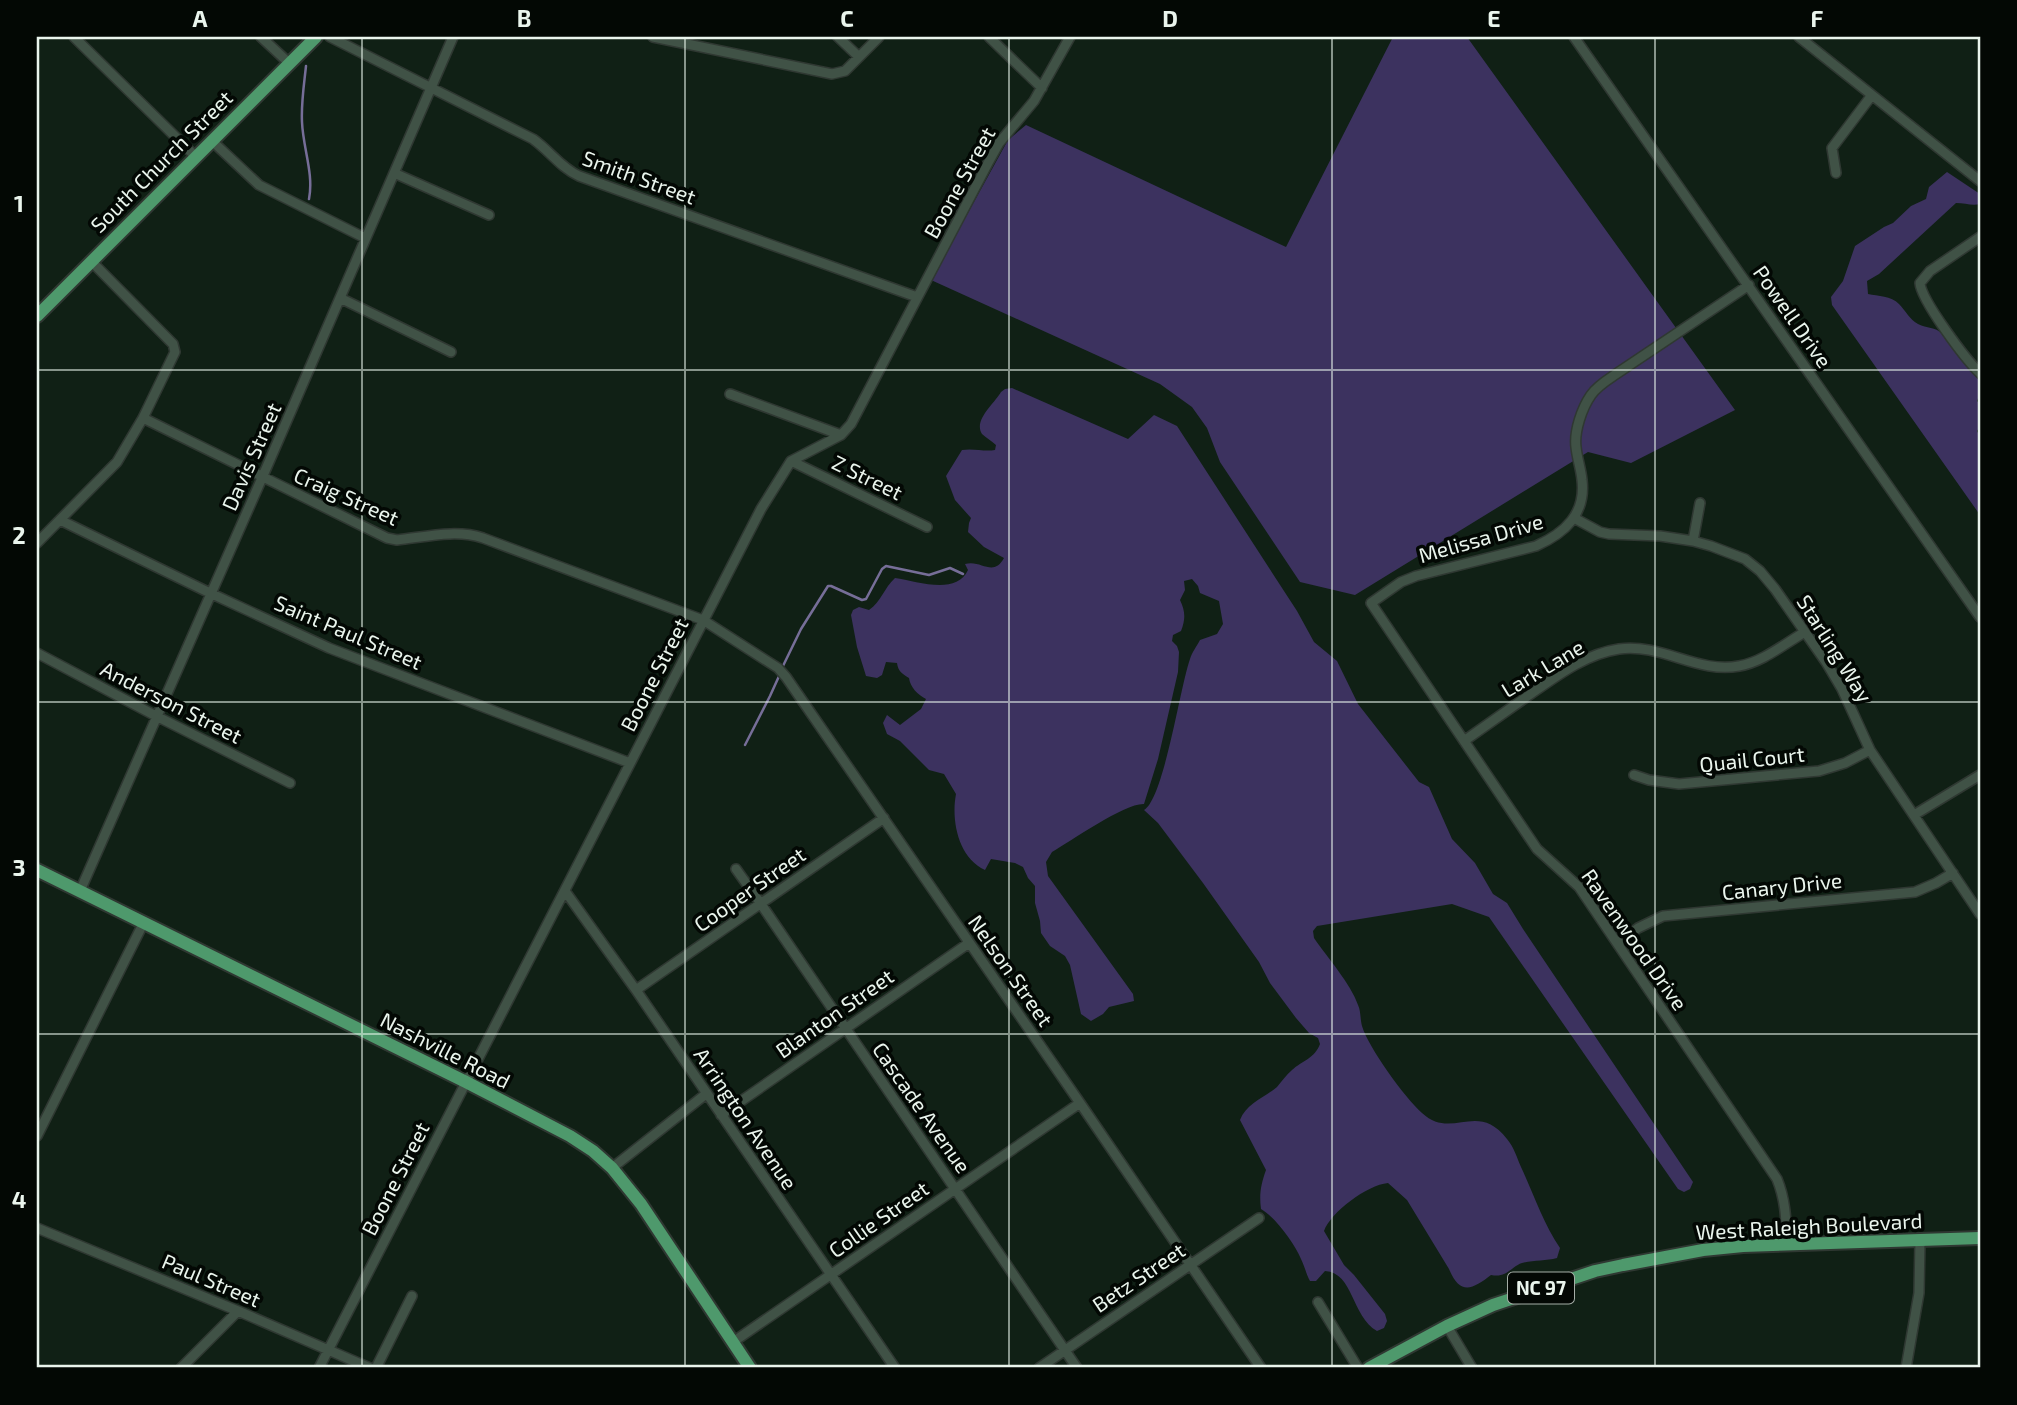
<svg xmlns="http://www.w3.org/2000/svg" width="2017" height="1405" viewBox="0 0 2017 1405" font-family="'Exo 2',sans-serif">
  <style>
    .green { fill: #3c325f }
    .lines { fill: none; stroke-linecap: round; stroke-linejoin: round }
    .stream { stroke: #766e98; stroke-width: 2.5 }
    .minor-casing { stroke: #2f3832; stroke-width: 12 }
    .major-casing { stroke: #2f3832; stroke-width: 16 }
    .minor { stroke: #405246; stroke-width: 9 }
    .major { stroke: #4e996c; stroke-width: 12 }
    .grid { fill: none; stroke: #eaf5ed; stroke-width: 2; stroke-opacity: 0.55 }
    .labels { text-anchor: middle; stroke-width: 7; stroke-linejoin: round; paint-order: stroke }
    .shield { fill: #030804; stroke: #a5aea7; stroke-width: 2 }
    .shield-label { font-size: 19px; font-weight: bold; fill: #eaf5ed }
    .street-label { font-size: 21px; fill: #eaf5ed; stroke: #030804 }
    .neatline { fill: none; stroke: #eaf5ed; stroke-width: 2.5 }
    .grid-label { font-size: 23px; text-anchor: middle; font-weight: bold; fill: #eaf5ed }
  </style>
  <rect width="100%" height="100%" fill="#102015"/>
  <path class="green" d="M 1393,37 L 1467,37 L 1735,410 L 1631,463 L 1588,452 L 1355,595 L 1300,582 L 1220,462 L 1207,428 L 1192,407 L 1160,384 L 931,280 L 1008,140 L 1026,125 L 1286,247 Z
    M 1947,172 L 1980,194 L 1980,204 C 1972,206 1965,203 1956,203 L 1879,274 L 1867,281 L 1868,294 C 1878,296 1891,296 1899,304 C 1906,311 1909,319 1918,324 C 1927,329 1935,326 1942,334 C 1956,349 1964,366 1980,381 L 1980,393 L 1977,401 L 1980,404 L 1980,426 L 1977,431 L 1980,437 L 1980,515 L 1832,305 L 1831,297 L 1843,281 L 1855,246 L 1884,227 L 1893,223 L 1911,206 L 1926,199 L 1929,187 Z
    M 1012,388 L 1128,439 L 1154,415 L 1177,426 L 1297,611 L 1314,642 L 1337,661 L 1358,704 L 1419,782 L 1429,787 L 1452,839 L 1475,863 L 1493,894 L 1507,903 L 1523,929 L 1693,1182 L 1690,1189 L 1684,1192 L 1678,1189 L 1489,917 L 1452,904 L 1317,926 L 1313,931 L 1314,938 C 1327,957 1351,984 1358,1005 C 1361,1011 1360,1019 1362,1026 C 1368,1047 1405,1098 1422,1113 C 1452,1141 1477,1100 1507,1139 C 1514,1147 1517,1158 1521,1167 C 1534,1195 1543,1223 1560,1248 L 1557,1258 C 1546,1261 1533,1260 1522,1263 C 1510,1267 1508,1278 1491,1275 C 1473,1289 1460,1296 1449,1269 L 1407,1200 L 1388,1183 C 1367,1185 1331,1212 1324,1231 L 1344,1265 L 1354,1275 L 1385,1314 L 1387,1321 L 1384,1328 L 1377,1331 C 1351,1316 1354,1273 1325,1271 L 1316,1281 L 1310,1281 C 1306,1274 1305,1267 1301,1259 C 1294,1243 1275,1217 1261,1209 C 1259,1194 1261,1184 1266,1170 L 1240,1120 C 1246,1104 1264,1098 1277,1087 C 1282,1081 1286,1075 1292,1070 C 1302,1061 1315,1058 1320,1044 L 1318,1038 L 1309,1033 L 1296,1018 L 1270,983 L 1259,962 L 1203,883 L 1158,823 L 1144,810 C 1164,798 1180,687 1190,659 C 1192,652 1197,646 1200,640 L 1217,634 L 1223,624 L 1219,601 L 1200,593 L 1198,586 L 1192,579 L 1184,581 L 1185,590 L 1180,600 C 1185,611 1186,618 1181,631 L 1173,635 L 1172,641 L 1177,646 L 1179,652 L 1178,672 L 1158,759 L 1144,804 C 1125,803 1071,841 1052,852 L 1046,862 L 1048,876 L 1133,994 L 1134,1001 L 1109,1007 L 1103,1014 L 1091,1021 L 1081,1014 L 1070,965 L 1065,956 L 1050,946 L 1041,933 L 1040,921 L 1035,903 L 1035,886 L 1028,878 L 1023,867 L 1015,863 L 991,859 L 985,870 C 958,858 951,820 956,794 L 944,774 L 929,770 L 900,741 L 887,734 L 883,723 L 887,715 L 900,725 L 921,709 L 926,699 C 918,695 910,687 909,678 C 902,674 898,671 897,663 L 886,662 L 882,675 L 877,678 L 866,676 L 857,647 L 851,615 L 853,610 L 859,607 L 869,610 C 881,602 884,588 895,578 C 917,581 956,596 968,570 L 965,564 C 981,559 993,578 1004,558 L 984,547 L 968,532 L 969,523 L 971,518 L 955,500 L 946,476 L 962,450 C 974,448 984,452 995,450 L 996,445 C 992,441 986,438 982,434 C 973,420 995,403 1001,392 L 1005,389 Z"/>
  <g class="lines">
    <path class="stream" d="M 306,66 C 304,85 301,103 302,122 C 303,148 314,174 309,199
      M 782,668 L 801,629 L 828,586 L 831,586 L 862,600 L 866,599 L 882,569 L 886,566 L 929,575 L 950,568 L 963,574
      M 745,745 L 770,696 L 780,674"/>
    <defs>
      <path id="minor" d="M 74,37 L 195,156
        M 261,37 L 289,63
        M 330,37 L 533,139 C 550,151 561,168 579,176 L 917,297
        M 653,37 L 832,74 L 845,71 L 879,37
        M 838,37 L 859,57
        M 989,37 L 1042,88
        M 1574,37 L 1980,617
        M 1799,37 L 1980,181
        M 211,140 L 259,185 L 365,238
        M 394,173 L 489,215
        M 1836,173 L 1832,148 L 1872,95
        M 1980,237 L 1930,271 L 1920,283 C 1921,300 1966,360 1980,373
        M 1749,285 L 1616,374 C 1607,380 1597,386 1591,395 C 1582,408 1574,431 1576,447 C 1577,458 1581,469 1582,480 C 1586,514 1565,533 1536,546 L 1416,576 L 1401,582 L 1371,603 L 1537,849 L 1579,887 L 1777,1179 C 1786,1201 1786,1221 1787,1244
        M 340,298 L 451,352
        M 730,394 L 841,435
        M 143,418 L 387,538 L 397,540 C 425,537 456,529 483,538 L 703,620 L 778,668 L 786,677 L 1080,1103 L 1261,1368
        M 791,461 L 927,527
        M 1574,518 L 1600,532 L 1609,534 L 1660,536 L 1693,541 L 1711,546 L 1745,559 L 1760,571 L 1775,589 L 1826,662 L 1842,689 L 1870,750 L 1980,914
        M 60,520 L 210,593 L 329,648 L 630,763
        M 1693,541 L 1700,503
        M 37,543 L 117,462 L 143,418 L 175,352 L 173,344 L 91,261
        M 37,653 L 156,716 L 290,783
        M 1464,741 C 1484,727 1505,712 1525,698 C 1554,678 1584,654 1619,649 C 1662,643 1698,674 1739,666 C 1763,662 1784,644 1805,632
        M 1634,775 L 1649,780 L 1679,784 L 1819,771 L 1845,763 L 1870,750
        M 1914,815 L 1980,775
        M 736,869 L 761,904 L 1077,1368
        M 80,891 L 262,478 L 453,37
        M 565,891 L 636,990 L 895,1368
        M 1618,943 L 1638,928 L 1663,916 L 1915,892 L 1936,883 L 1953,873
        M 636,990 L 884,818
        M 721,1115 L 969,943
        M 37,1136 L 144,922
        M 612,1168 L 706,1094
        M 37,1228 L 238,1311 L 370,1368
        M 1318,1302 L 1358,1368
        M 1447,1326 L 1472,1368
        M 733,1342 L 1080,1103
        M 181,1368 L 238,1311
        M 319,1368 L 761,509 L 791,461 L 841,435 L 851,424 L 988,163 L 999,143 L 1034,101 L 1070,37
        M 376,1368 L 412,1296
        M 1039,1368 L 1259,1218
        M 1906,1368 L 1919,1293 L 1920,1240"/>
      <path id="major" d="M 37,316 L 316,37
        M 37,870 L 466,1082 L 570,1136 L 593,1151 L 612,1168 L 641,1204 L 750,1368
        M 1369,1368 L 1447,1326 L 1493,1305 L 1595,1271 L 1623,1265 L 1703,1250 L 1743,1246 L 1980,1238"/>
    </defs>
    <use href="#minor" class="minor-casing"/>
    <use href="#major" class="major-casing"/>
    <use href="#minor" class="minor"/>
    <use href="#major" class="major"/>
  </g>
  <path class="grid" d="M 362,37 L 362,1368M 685,37 L 685,1368M 1009,37 L 1009,1368M 1332,37 L 1332,1368M 1655,37 L 1655,1368M 37,370 L 1980,370M 37,702 L 1980,702M 37,1034 L 1980,1034"/>
  <g class="labels">
    <rect class="shield" x="1508" y="1272.5" width="66" height="31" rx="5"/>
    <g class="shield-label">
      <text x="1541" y="1295">NC 97</text>
    </g>
    <g class="street-label">
      <text transform="translate(162 162) rotate(-45)" y="7">South Church Street</text>
      <text transform="translate(639 178) rotate(20)" y="7">Smith Street</text>
      <text transform="translate(960 183) rotate(-61)" y="7">Boone Street</text>
      <text transform="translate(1792 317) rotate(55)" y="7">Powell Drive</text>
      <text transform="translate(252 457) rotate(-66)" y="7">Davis Street</text>
      <text transform="translate(867 478) rotate(26)" y="7">Z Street</text>
      <text transform="translate(346 497) rotate(24)" y="7">Craig Street</text>
      <text transform="translate(1481 539) rotate(-16)" y="7">Melissa Drive</text>
      <text transform="translate(348 633) rotate(23)" y="7">Saint Paul Street</text>
      <text transform="translate(1834 649) rotate(58)" y="7">Starling Way</text>
      <text transform="translate(1543 669) rotate(-31)" y="7">Lark Lane</text>
      <text transform="translate(655 675) rotate(-63)" y="7">Boone Street</text>
      <text transform="translate(171 703) rotate(27)" y="7">Anderson Street</text>
      <text transform="translate(1752 760) rotate(-6)" y="7">Quail Court</text>
      <text transform="translate(1782 887) rotate(-6)" y="7">Canary Drive</text>
      <text transform="translate(750 890) rotate(-35)" y="7">Cooper Street</text>
      <text transform="translate(1634 940) rotate(55)" y="7">Ravenwood Drive</text>
      <text transform="translate(1010 971) rotate(55)" y="7">Nelson Street</text>
      <text transform="translate(835 1014) rotate(-35)" y="7">Blanton Street</text>
      <text transform="translate(445 1051) rotate(27)" y="7">Nashville Road</text>
      <text transform="translate(921 1108) rotate(55)" y="7">Cascade Avenue</text>
      <text transform="translate(745 1119) rotate(56)" y="7">Arrington Avenue</text>
      <text transform="translate(396 1179) rotate(-63)" y="7">Boone Street</text>
      <text transform="translate(879 1220) rotate(-35)" y="7">Collie Street</text>
      <text transform="translate(1809 1227) rotate(-3)" y="7">West Raleigh Boulevard</text>
      <text transform="translate(1139 1278) rotate(-34)" y="7">Betz Street</text>
      <text transform="translate(211 1281) rotate(23)" y="7">Paul Street</text>
    </g>
  </g>
  <rect width="2017" height="1405" fill="none" stroke="#030804" stroke-width="77"/>
  <rect x="38" y="38" width="1941" height="1328" class="neatline"/>
  <g class="grid-label">
    <text x="200" y="27">A</text>
    <text x="524" y="27">B</text>
    <text x="847" y="27">C</text>
    <text x="1170" y="27">D</text>
    <text x="1494" y="27">E</text>
    <text x="1817" y="27">F</text>
    <text x="19" y="212">1</text>
    <text x="19" y="544">2</text>
    <text x="19" y="876">3</text>
    <text x="19" y="1208">4</text>
  </g>
</svg>
